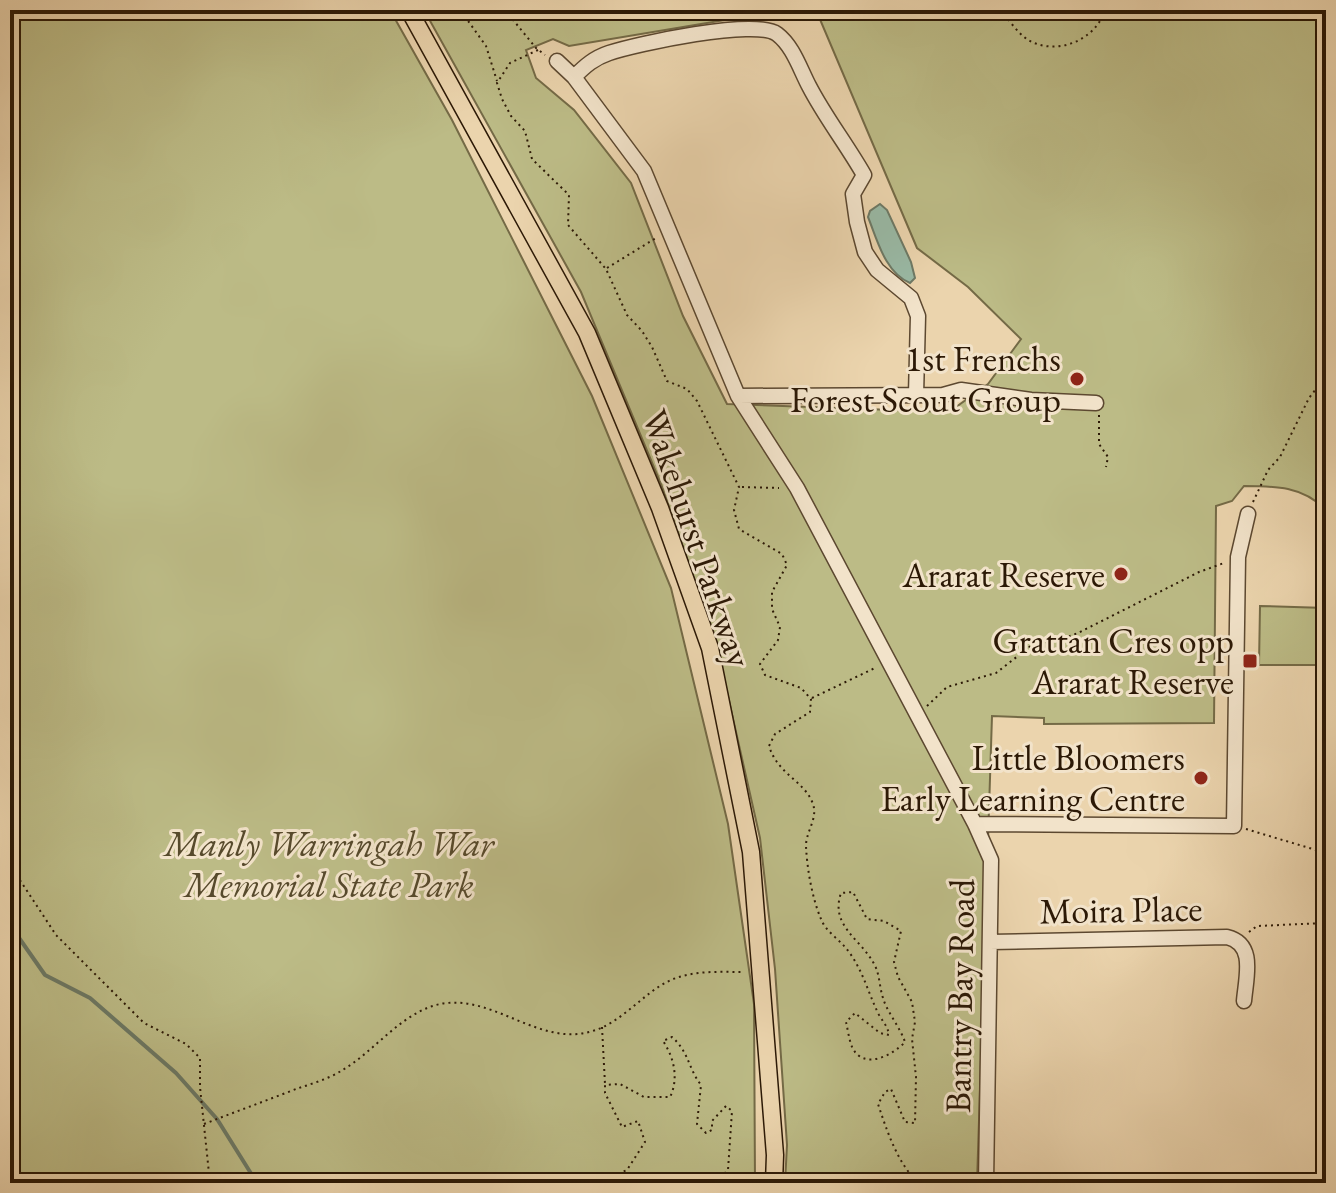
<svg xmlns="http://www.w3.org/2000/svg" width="1336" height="1193" viewBox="0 0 1336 1193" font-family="'EB Garamond',serif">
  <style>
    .green { fill: #bcbb86; stroke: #746a46; stroke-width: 2 }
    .water { fill: #99b9a5; stroke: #6d7965; stroke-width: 2 }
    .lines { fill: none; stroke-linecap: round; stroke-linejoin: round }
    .stream { stroke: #6d7965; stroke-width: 4 }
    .minor-casing { stroke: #5c4830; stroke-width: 17 }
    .major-casing { stroke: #2c1906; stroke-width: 19 }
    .path { stroke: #2c1906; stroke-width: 2; stroke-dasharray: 2 4; stroke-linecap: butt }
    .minor { stroke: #f2e3ca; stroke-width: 14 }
    .major { stroke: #ebd4ad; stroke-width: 16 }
    .poi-dot { fill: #8f2418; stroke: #f2e3ca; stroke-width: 3 }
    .labels { text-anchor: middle; stroke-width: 6; stroke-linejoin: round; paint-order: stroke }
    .poi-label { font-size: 36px; fill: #2c1906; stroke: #f2e3ca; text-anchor: end }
    .street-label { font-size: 36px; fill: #2c1906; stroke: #f2e3ca }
    .park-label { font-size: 36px; font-style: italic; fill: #574a2c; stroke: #f2e3ca }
  </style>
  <rect width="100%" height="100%" fill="#ebd4ad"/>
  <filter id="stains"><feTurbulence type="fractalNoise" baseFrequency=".0025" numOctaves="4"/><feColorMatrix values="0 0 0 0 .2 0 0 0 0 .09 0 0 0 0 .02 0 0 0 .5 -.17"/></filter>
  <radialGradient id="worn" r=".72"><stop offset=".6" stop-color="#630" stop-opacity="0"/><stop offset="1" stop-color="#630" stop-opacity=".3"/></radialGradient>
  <path class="green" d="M 10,10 L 390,10 L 452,120 L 592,396 L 671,588 L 728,824 L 754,1004 L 755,1183 L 10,1183 Z
    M 424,10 L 785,10 L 569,46 L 553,39 L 526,50 L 536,78 L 574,110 L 631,183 L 683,316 L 727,404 L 949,412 L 988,384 L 1021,339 L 968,287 L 917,248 L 816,10 L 1326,10 L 1326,510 C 1303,486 1275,486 1244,486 L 1232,501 L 1216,506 L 1214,723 L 1044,724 L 1044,718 L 992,716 L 977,1183 L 785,1183 L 787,1145 L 775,969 L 760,838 L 715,639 L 661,484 L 581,292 Z
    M 1260,606 L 1326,608 L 1326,665 L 1259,665 Z"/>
  <path class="water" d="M 880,204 L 887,210 L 911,262 L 915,278 L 910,283 C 885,273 877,239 868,217 L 870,211 Z"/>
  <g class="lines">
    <path class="stream" d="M 10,925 L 45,975 L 90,998 L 176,1073 L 217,1119 L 257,1183"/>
    <defs>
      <path id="minor" d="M 557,61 L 574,77 L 644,171 L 738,396 L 797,488 L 975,824 L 991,860 L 986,1183
        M 574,77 C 585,66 594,58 609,53 C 636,44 756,18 777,34 C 793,46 800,69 809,86 C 825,117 847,145 864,175 L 853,194 L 857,222 L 865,252 L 877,270 L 911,298 L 918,316 L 916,395
        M 738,396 L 943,395 L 961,390 L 1031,400 L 1096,403
        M 975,824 L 1234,826 L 1238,557 L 1248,514
        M 990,942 L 1227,937 C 1256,944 1246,977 1244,1001"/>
      <path id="major" d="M 409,10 L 587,333 L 660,508 L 710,648 L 751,852 L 775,1155 L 774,1183"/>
    </defs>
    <use href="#minor" class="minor-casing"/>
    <use href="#major" class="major-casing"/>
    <path class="path" d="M 468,10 L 466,18 L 486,46 L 497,81
      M 505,10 L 536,48 L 545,55
      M 1001,10 C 1010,21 1019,36 1032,42 C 1060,55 1096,39 1105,10
      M 538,50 L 510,63 L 497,83 L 502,99 L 511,116 L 525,131 L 532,159 L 569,195 L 568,225 L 606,269 L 627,315 L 642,331 L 652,347 L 667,381 L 687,389 L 697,401 L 739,487 L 734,510 L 739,529 L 782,554 L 787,565 L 772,592 L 772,609 L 780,627 L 778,640 L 760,664 L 765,675 L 801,688 L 811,699 L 810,712 L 775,734 L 769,746 C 778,775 805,781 813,804 C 818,819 806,831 806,846 C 807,868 812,898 821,919 C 825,930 837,938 845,947 C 862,967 867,990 878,1013 C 882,1021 888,1026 889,1035 L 880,1033 L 855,1013 L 846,1022 C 848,1030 849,1041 853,1049 C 865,1070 893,1055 905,1042 C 900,1027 887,1012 883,998 C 879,986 880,973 873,962 C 859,938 830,925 841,893 L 853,892 L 867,919 L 884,921 L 901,931 L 894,962 L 898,977 L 912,1002 L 915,1022 L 912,1039 L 916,1077 L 915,1123 L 905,1122 L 891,1089 L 885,1092 L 878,1104 C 887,1131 897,1162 918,1183
      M 10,157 L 13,162 L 10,174
      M 607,268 L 656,238
      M 1099,415 L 1099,444 L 1108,457 L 1106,467
      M 742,487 L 779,488
      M 1253,502 L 1268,470 L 1280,457 L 1309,398 L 1326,376
      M 812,698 L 875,668
      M 927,706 L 947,687 L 996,673 L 1032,645 L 1056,641 L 1078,633 L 1199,572 L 1224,563
      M 1246,829 L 1316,850 L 1326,860
      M 10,865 L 56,935 L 144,1023 L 186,1044 L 200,1058 L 200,1087 L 210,1183
      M 1249,932 L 1257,926 L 1326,923
      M 602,1027 L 605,1084
      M 204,1124 C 235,1112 265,1101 296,1089 C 311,1084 328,1079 341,1071 C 376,1051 405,1007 447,1003 C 496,998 540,1045 589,1032 C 622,1024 642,993 671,980 C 694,970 719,972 743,972
      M 596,1183 L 627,1170 L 645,1142 L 638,1121 L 622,1127 L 605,1093 L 605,1085 L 620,1084 L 644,1097 L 670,1097 C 679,1079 674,1057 663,1041 L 672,1037 C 689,1052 688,1068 701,1085 L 697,1124 L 706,1133 L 712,1130 L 712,1121 L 726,1106 L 732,1111 L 728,1170 L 715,1183"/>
    <use href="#minor" class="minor"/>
    <use href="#major" class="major"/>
  </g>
  <g class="poi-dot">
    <circle cx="1077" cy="379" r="8"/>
    <circle cx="1121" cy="574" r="8"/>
    <rect x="1242" y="653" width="16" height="16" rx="4"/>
    <circle cx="1201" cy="778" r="8"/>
  </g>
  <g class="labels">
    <g class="poi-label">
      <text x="1061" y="371">1st Frenchs<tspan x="1061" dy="41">Forest Scout Group</tspan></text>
      <text x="1105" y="587">Ararat Reserve</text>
      <text x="1234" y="653">Grattan Cres opp<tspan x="1234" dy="41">Ararat Reserve</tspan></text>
      <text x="1185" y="770">Little Bloomers<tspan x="1185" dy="41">Early Learning Centre</tspan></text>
    </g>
    <g class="street-label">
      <text transform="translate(698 538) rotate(71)" y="13">Wakehurst Parkway</text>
      <text transform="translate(1121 909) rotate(-1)" y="13">Moira Place</text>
      <text transform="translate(959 996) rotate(-89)" y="13">Bantry Bay Road</text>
    </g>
    <g class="park-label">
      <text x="329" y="856">Manly Warringah War<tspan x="329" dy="41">Memorial State Park</tspan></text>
    </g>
  </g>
  <rect width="1336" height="1193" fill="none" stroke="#ebd4ad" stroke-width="40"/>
  <rect x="12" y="12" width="1312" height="1169" fill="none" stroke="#2c1906" stroke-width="4"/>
  <rect x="20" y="20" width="1296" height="1153" fill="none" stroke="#2c1906" stroke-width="2"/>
  <rect width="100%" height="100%" filter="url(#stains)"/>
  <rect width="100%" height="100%" fill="url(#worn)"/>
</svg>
